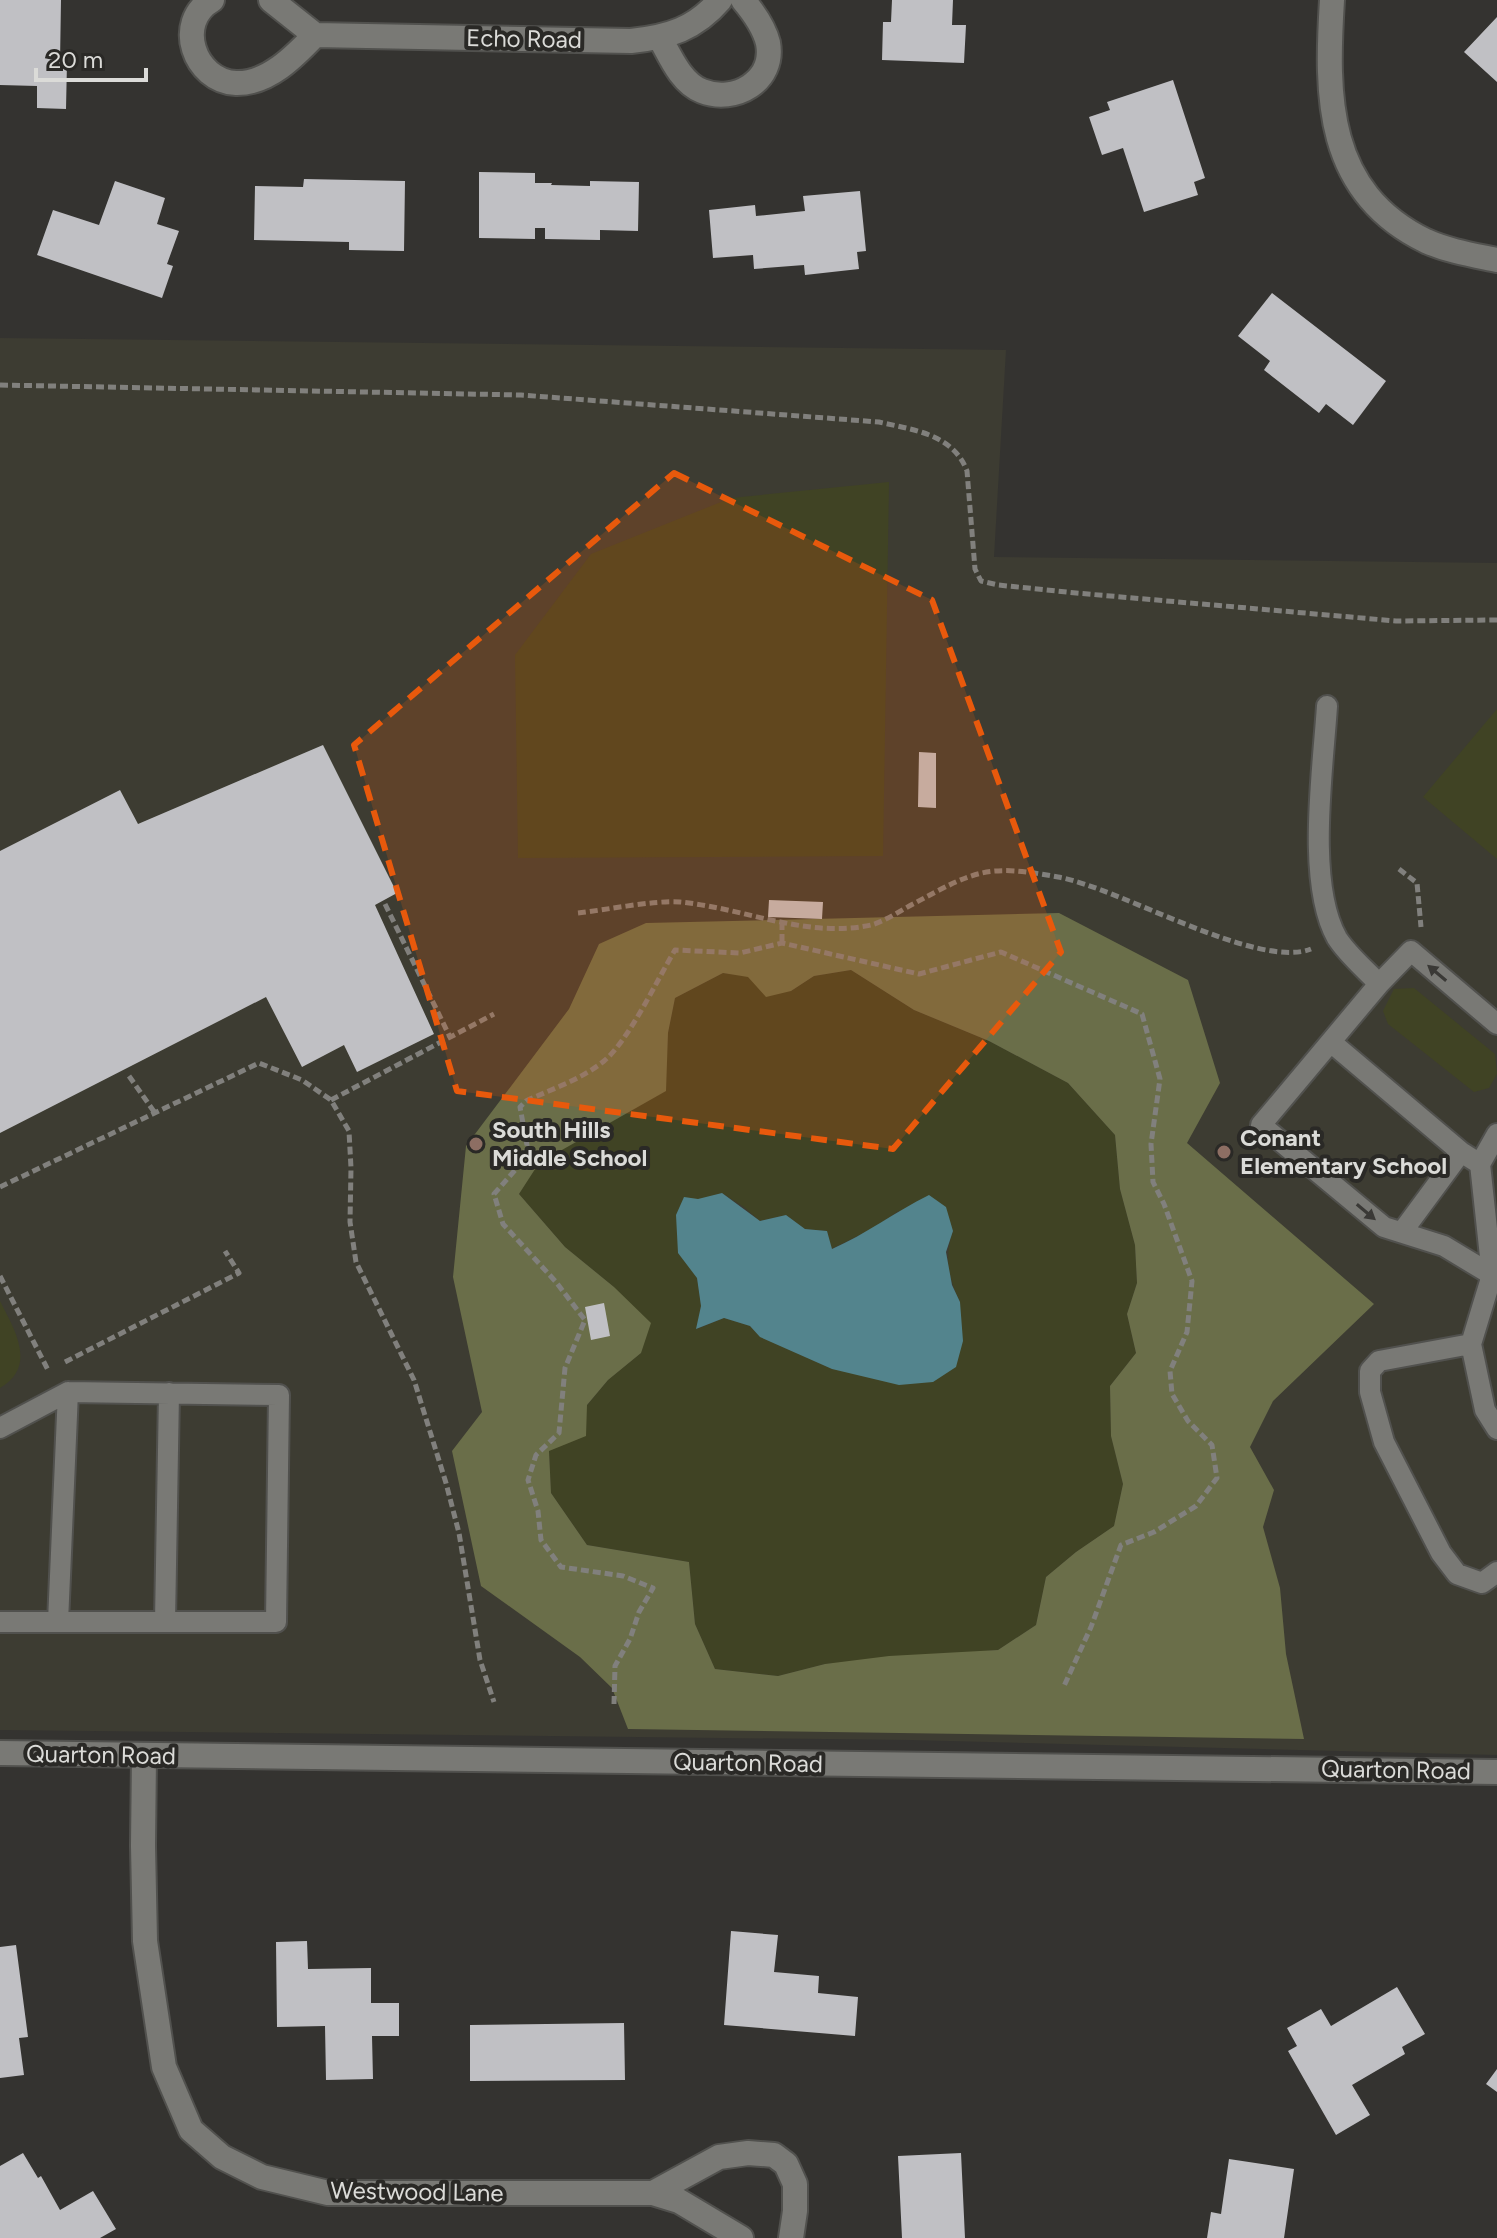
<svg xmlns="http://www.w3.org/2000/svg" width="1497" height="2238" viewBox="0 0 1497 2238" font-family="Figtree,sans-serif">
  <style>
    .built { fill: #3d3c32 }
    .green { fill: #404324; fill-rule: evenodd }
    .forest { fill: #6a6e49; fill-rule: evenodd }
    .water { fill: #53848d }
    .building { fill: #c0c0c4 }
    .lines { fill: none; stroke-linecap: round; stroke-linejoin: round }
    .lane-casing { stroke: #51514e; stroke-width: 24 }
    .street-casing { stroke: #51514e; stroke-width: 28 }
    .secondary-casing { stroke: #51514e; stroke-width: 28 }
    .path { stroke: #81807d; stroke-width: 5; stroke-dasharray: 8 4; stroke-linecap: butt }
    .lane { stroke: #797975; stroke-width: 20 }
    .street { stroke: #797975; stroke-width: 24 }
    .secondary { stroke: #797975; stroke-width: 24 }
    .oneway { fill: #3a3936 }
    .marked { fill: #e8590c; fill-opacity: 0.2; stroke: #e8590c; stroke-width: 6; stroke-dasharray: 16 10; stroke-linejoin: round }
    .education-dot { fill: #8d6e63; stroke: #2a2926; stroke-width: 3 }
    .labels { text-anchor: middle; stroke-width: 8; stroke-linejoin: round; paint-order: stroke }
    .street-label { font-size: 24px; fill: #dbdbd8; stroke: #2a2926 }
    .poi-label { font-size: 24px; font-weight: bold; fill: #dbdbd8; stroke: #2a2926; text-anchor: start }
  </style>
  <rect width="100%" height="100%" fill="#343330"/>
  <path class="built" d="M 0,338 L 1006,350 L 994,557 L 1497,563 L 1497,1755 L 910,1740 L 0,1730 Z"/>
  <path class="green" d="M 889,482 L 883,856 L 518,858 L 515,655 L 591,554 L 731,498 Z
    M 1497,709 L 1497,859 L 1423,797 Z
    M 851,970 L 914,1010 L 989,1041 L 1068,1083 L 1115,1135 L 1120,1189 L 1135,1245 L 1137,1283 L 1127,1314 L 1136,1353 L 1110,1386 L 1111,1436 L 1123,1484 L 1114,1526 L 1076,1552 L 1046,1577 L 1036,1625 L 998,1650 L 825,1664 L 778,1676 L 715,1669 L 695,1624 L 689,1562 L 587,1545 L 551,1493 L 549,1451 L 608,1380 L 641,1353 L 614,1287 L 565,1247 L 519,1194 L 538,1163 L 665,1091 L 668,1033 L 675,998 L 723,973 L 748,976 L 791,991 L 814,976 ZM 722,1193 L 744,1207 L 760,1221 L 786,1215 L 805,1229 L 827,1231 L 831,1249 L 878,1226 L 898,1211 L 953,1231 C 944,1258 948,1276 960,1302 L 832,1369 L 761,1337 L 750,1326 L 724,1318 L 697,1329 L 701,1306 L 697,1278 L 698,1200 Z
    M 1414,988 L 1495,1054 L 1497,1074 L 1489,1088 L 1474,1092 L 1388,1024 L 1383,1011 L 1394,989 Z
    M 0,1301 C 14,1329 38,1366 0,1388 Z"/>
  <path class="forest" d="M 1059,913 L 1188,980 L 1220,1083 L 1187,1143 L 1374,1304 L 1273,1401 L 1250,1447 L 1274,1490 L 1263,1527 L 1280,1588 L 1286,1654 L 1304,1739 L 628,1729 L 612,1688 L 580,1657 L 481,1586 L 452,1451 L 482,1412 L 453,1277 L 466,1146 L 569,1009 L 599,944 L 646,923 ZM 851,970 L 914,1010 L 989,1041 L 1068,1083 L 1115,1135 L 1120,1189 L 1135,1245 L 1137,1283 L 1127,1314 L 1136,1353 L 1110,1386 L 1111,1436 L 1123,1484 L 1114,1526 L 1076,1552 L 1046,1577 L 1036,1625 L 998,1650 L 889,1656 L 825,1664 L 778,1676 L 715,1669 L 695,1624 L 689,1562 L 587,1545 L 551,1493 L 549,1451 L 586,1436 L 587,1405 L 608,1380 L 641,1353 L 651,1323 L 614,1287 L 565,1247 L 519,1194 L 539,1163 L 666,1091 L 668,1033 L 675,998 L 723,973 L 748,977 L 766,997 L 791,991 L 814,976 Z"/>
  <path class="water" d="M 722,1193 L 760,1221 L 786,1215 L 805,1229 L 827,1231 L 832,1249 C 866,1234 895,1212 929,1195 L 946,1207 L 953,1231 L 946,1252 L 952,1285 L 960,1302 L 963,1341 L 956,1367 L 933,1382 L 899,1385 L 832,1369 L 760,1337 L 750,1326 L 724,1318 L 696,1329 L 701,1306 L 697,1278 L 678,1253 L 676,1215 L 684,1197 L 698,1199 Z"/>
  <path class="building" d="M 0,0 L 61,0 L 60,62 L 67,62 L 66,109 L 37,108 L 37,86 L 0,85 Z
    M 892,0 L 953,0 L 952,25 L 966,25 L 964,63 L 882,60 L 883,22 L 891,22 Z
    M 1497,17 L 1497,82 L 1464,52 Z
    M 1173,80 L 1205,178 L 1194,182 L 1198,195 L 1144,212 L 1123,148 L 1102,155 L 1089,117 L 1110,110 L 1107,102 Z
    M 479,172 L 535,173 L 535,183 L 552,183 L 551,185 L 590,186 L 590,181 L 639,182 L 638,231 L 600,230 L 600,240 L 545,239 L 545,228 L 535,228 L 535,239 L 479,238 Z
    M 304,179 L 405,181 L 404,251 L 349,250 L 349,242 L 254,240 L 255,186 L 303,187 Z
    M 115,181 L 165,198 L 157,224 L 179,231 L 167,264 L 173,266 L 162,298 L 37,255 L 53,210 L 99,225 Z
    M 860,191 L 866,251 L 857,252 L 859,269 L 805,275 L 804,265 L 754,269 L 753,255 L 713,258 L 709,210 L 755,205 L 756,216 L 805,211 L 803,196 Z
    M 1272,293 L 1386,381 L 1353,425 L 1326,404 L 1319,413 L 1264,370 L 1270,361 L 1238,336 Z
    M 323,745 L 397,893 L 375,905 L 434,1034 L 357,1072 L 344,1045 L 302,1067 L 266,997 L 0,1133 L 0,851 L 120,790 L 138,824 Z
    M 919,752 L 936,753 L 936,808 L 918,807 Z
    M 769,900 L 823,902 L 822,919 L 768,917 Z
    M 604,1303 L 610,1336 L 591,1340 L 585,1307 Z
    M 731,1931 L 778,1935 L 774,1972 L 819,1976 L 818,1993 L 858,1997 L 855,2036 L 724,2025 Z
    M 307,1941 L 308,1969 L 371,1968 L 371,2003 L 399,2003 L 399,2036 L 372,2036 L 373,2079 L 326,2080 L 325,2026 L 277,2027 L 276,1942 Z
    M 16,1945 L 28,2037 L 19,2038 L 24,2075 L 0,2078 L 0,1947 Z
    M 1397,1987 L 1425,2034 L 1402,2047 L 1405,2054 L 1352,2085 L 1370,2115 L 1336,2135 L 1288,2051 L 1297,2046 L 1287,2028 L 1321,2009 L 1331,2026 Z
    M 624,2023 L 625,2080 L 470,2081 L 470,2025 Z
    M 1497,2069 L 1497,2092 L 1486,2084 Z
    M 23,2153 L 38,2178 L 41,2176 L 60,2210 L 93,2191 L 116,2229 L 100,2238 L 0,2238 L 0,2166 Z
    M 961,2153 L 965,2238 L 902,2238 L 898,2156 Z
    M 1229,2159 L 1294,2169 L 1284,2238 L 1207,2238 L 1211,2212 L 1221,2214 Z"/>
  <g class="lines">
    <defs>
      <path id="lane" d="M 1327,706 C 1323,769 1306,883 1337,938 C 1347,954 1366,970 1379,984
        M 1332,1043 L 1461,1152 L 1480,1164
        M 1402,1232 L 1461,1152
        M 1492,1275 L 1444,1246 L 1384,1227 L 1261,1125 L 1379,984 L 1411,951 L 1497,1024
        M 1492,1275 L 1480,1164 L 1497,1134
        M 1497,1275 L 1492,1275 L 1471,1344 L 1485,1410 L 1497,1429
        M 1471,1344 L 1379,1361 L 1370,1371 L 1370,1392 L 1384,1442 L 1441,1553 L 1457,1574 L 1482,1583 L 1497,1572
        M 0,1428 L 68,1392 L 279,1395 L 276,1622 L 0,1622
        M 58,1622 L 68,1392
        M 165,1622 L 169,1393"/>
      <path id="street" d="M 212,0 C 174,22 194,81 236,83 C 268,84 295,56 315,35
        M 271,0 L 315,35 L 631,41 C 669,37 695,29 720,0
        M 1332,0 C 1326,96 1325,192 1426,241 C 1448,251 1473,255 1497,260
        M 660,38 C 670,56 681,83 702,91 C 735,104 775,81 768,43 C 764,27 754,13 743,0
        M 144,1756 L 143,1846 L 145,1941 L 164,2067 L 191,2130 L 222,2157 L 262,2177 L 328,2193 L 653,2193 L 679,2201 L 741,2238
        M 653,2193 L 719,2157 L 748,2153 L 774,2155 L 786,2164 L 795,2184 L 795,2211 L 791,2238"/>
      <path id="secondary" d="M 0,1753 L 1497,1772"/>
    </defs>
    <use href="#lane" class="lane-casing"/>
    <use href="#street" class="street-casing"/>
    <use href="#secondary" class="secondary-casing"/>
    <path class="path" d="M 0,385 L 521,395 L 879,422 C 914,430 953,434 967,471 L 975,569 L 981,581 L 998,585 L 1076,593 L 1396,621 L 1497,620
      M 1399,869 L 1417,883 L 1421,927
      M 385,904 L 450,1037
      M 578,913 C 606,910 654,900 680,902 C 744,908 807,939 871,925 C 886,921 901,910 915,903 C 976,870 988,864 1058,877 C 1120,888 1257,970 1311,949
      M 782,922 L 782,943
      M 129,1076 L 155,1113
      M 331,1100 L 494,1014
      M 0,1187 L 259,1063 L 302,1080 L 331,1100 L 349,1131 L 351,1168 L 350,1222 L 356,1262 L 414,1380 L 446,1483 L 459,1533 L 480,1660 L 494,1702
      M 0,1276 L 48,1370
      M 65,1362 L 239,1273 L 225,1251
      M 614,1704 L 615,1666 L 630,1639 L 639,1612 L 653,1588 L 623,1576 L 561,1567 L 541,1540 L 538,1511 L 528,1480 L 536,1455 L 559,1433 L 565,1368 L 585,1320 L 556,1282 L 503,1224 L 494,1194 L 524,1160 L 527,1145 L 520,1107 L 526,1101 C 552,1089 582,1079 604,1061 C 629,1040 657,980 675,950 L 740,953 L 782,943 L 919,974 L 1001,952 L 1142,1014 L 1160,1079 L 1151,1144 L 1153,1182 L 1164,1204 L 1192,1281 L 1187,1332 L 1170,1371 L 1172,1394 L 1188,1421 L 1212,1445 L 1217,1478 L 1196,1506 L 1154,1532 L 1121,1545 L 1091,1627 L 1064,1686"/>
    <use href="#lane" class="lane"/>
    <use href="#street" class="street"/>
    <use href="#secondary" class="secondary"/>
  </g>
  <defs><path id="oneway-solid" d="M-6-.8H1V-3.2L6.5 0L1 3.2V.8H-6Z" transform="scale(2)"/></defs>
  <g class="oneway">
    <use href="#oneway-solid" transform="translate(1437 973) rotate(-140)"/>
    <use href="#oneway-solid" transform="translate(1366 1212) rotate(40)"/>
  </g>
  <path class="marked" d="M 674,473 L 932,600 L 1061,952 L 893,1149 L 457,1091 L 354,745 Z"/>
  <g class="education-dot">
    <circle cx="476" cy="1144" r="8"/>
    <circle cx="1224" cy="1152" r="8"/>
  </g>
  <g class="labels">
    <g class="street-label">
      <text transform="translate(524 39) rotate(1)" y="8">Echo Road</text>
      <text transform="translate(101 1755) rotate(1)" y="8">Quarton Road</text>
      <text transform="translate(748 1763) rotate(1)" y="8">Quarton Road</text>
      <text transform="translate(1396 1770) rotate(1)" y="8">Quarton Road</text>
      <text transform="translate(417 2192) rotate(1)" y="8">Westwood Lane</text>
    </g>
    <g class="poi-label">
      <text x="492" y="1138">South Hills<tspan x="492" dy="28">Middle School</tspan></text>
      <text x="1240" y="1146">Conant<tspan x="1240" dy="28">Elementary School</tspan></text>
    </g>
  </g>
  <path d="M36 68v12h110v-12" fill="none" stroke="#dbdbd8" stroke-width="4"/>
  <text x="48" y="68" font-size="24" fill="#dbdbd8" stroke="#2a2926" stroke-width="6" paint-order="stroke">20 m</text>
</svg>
